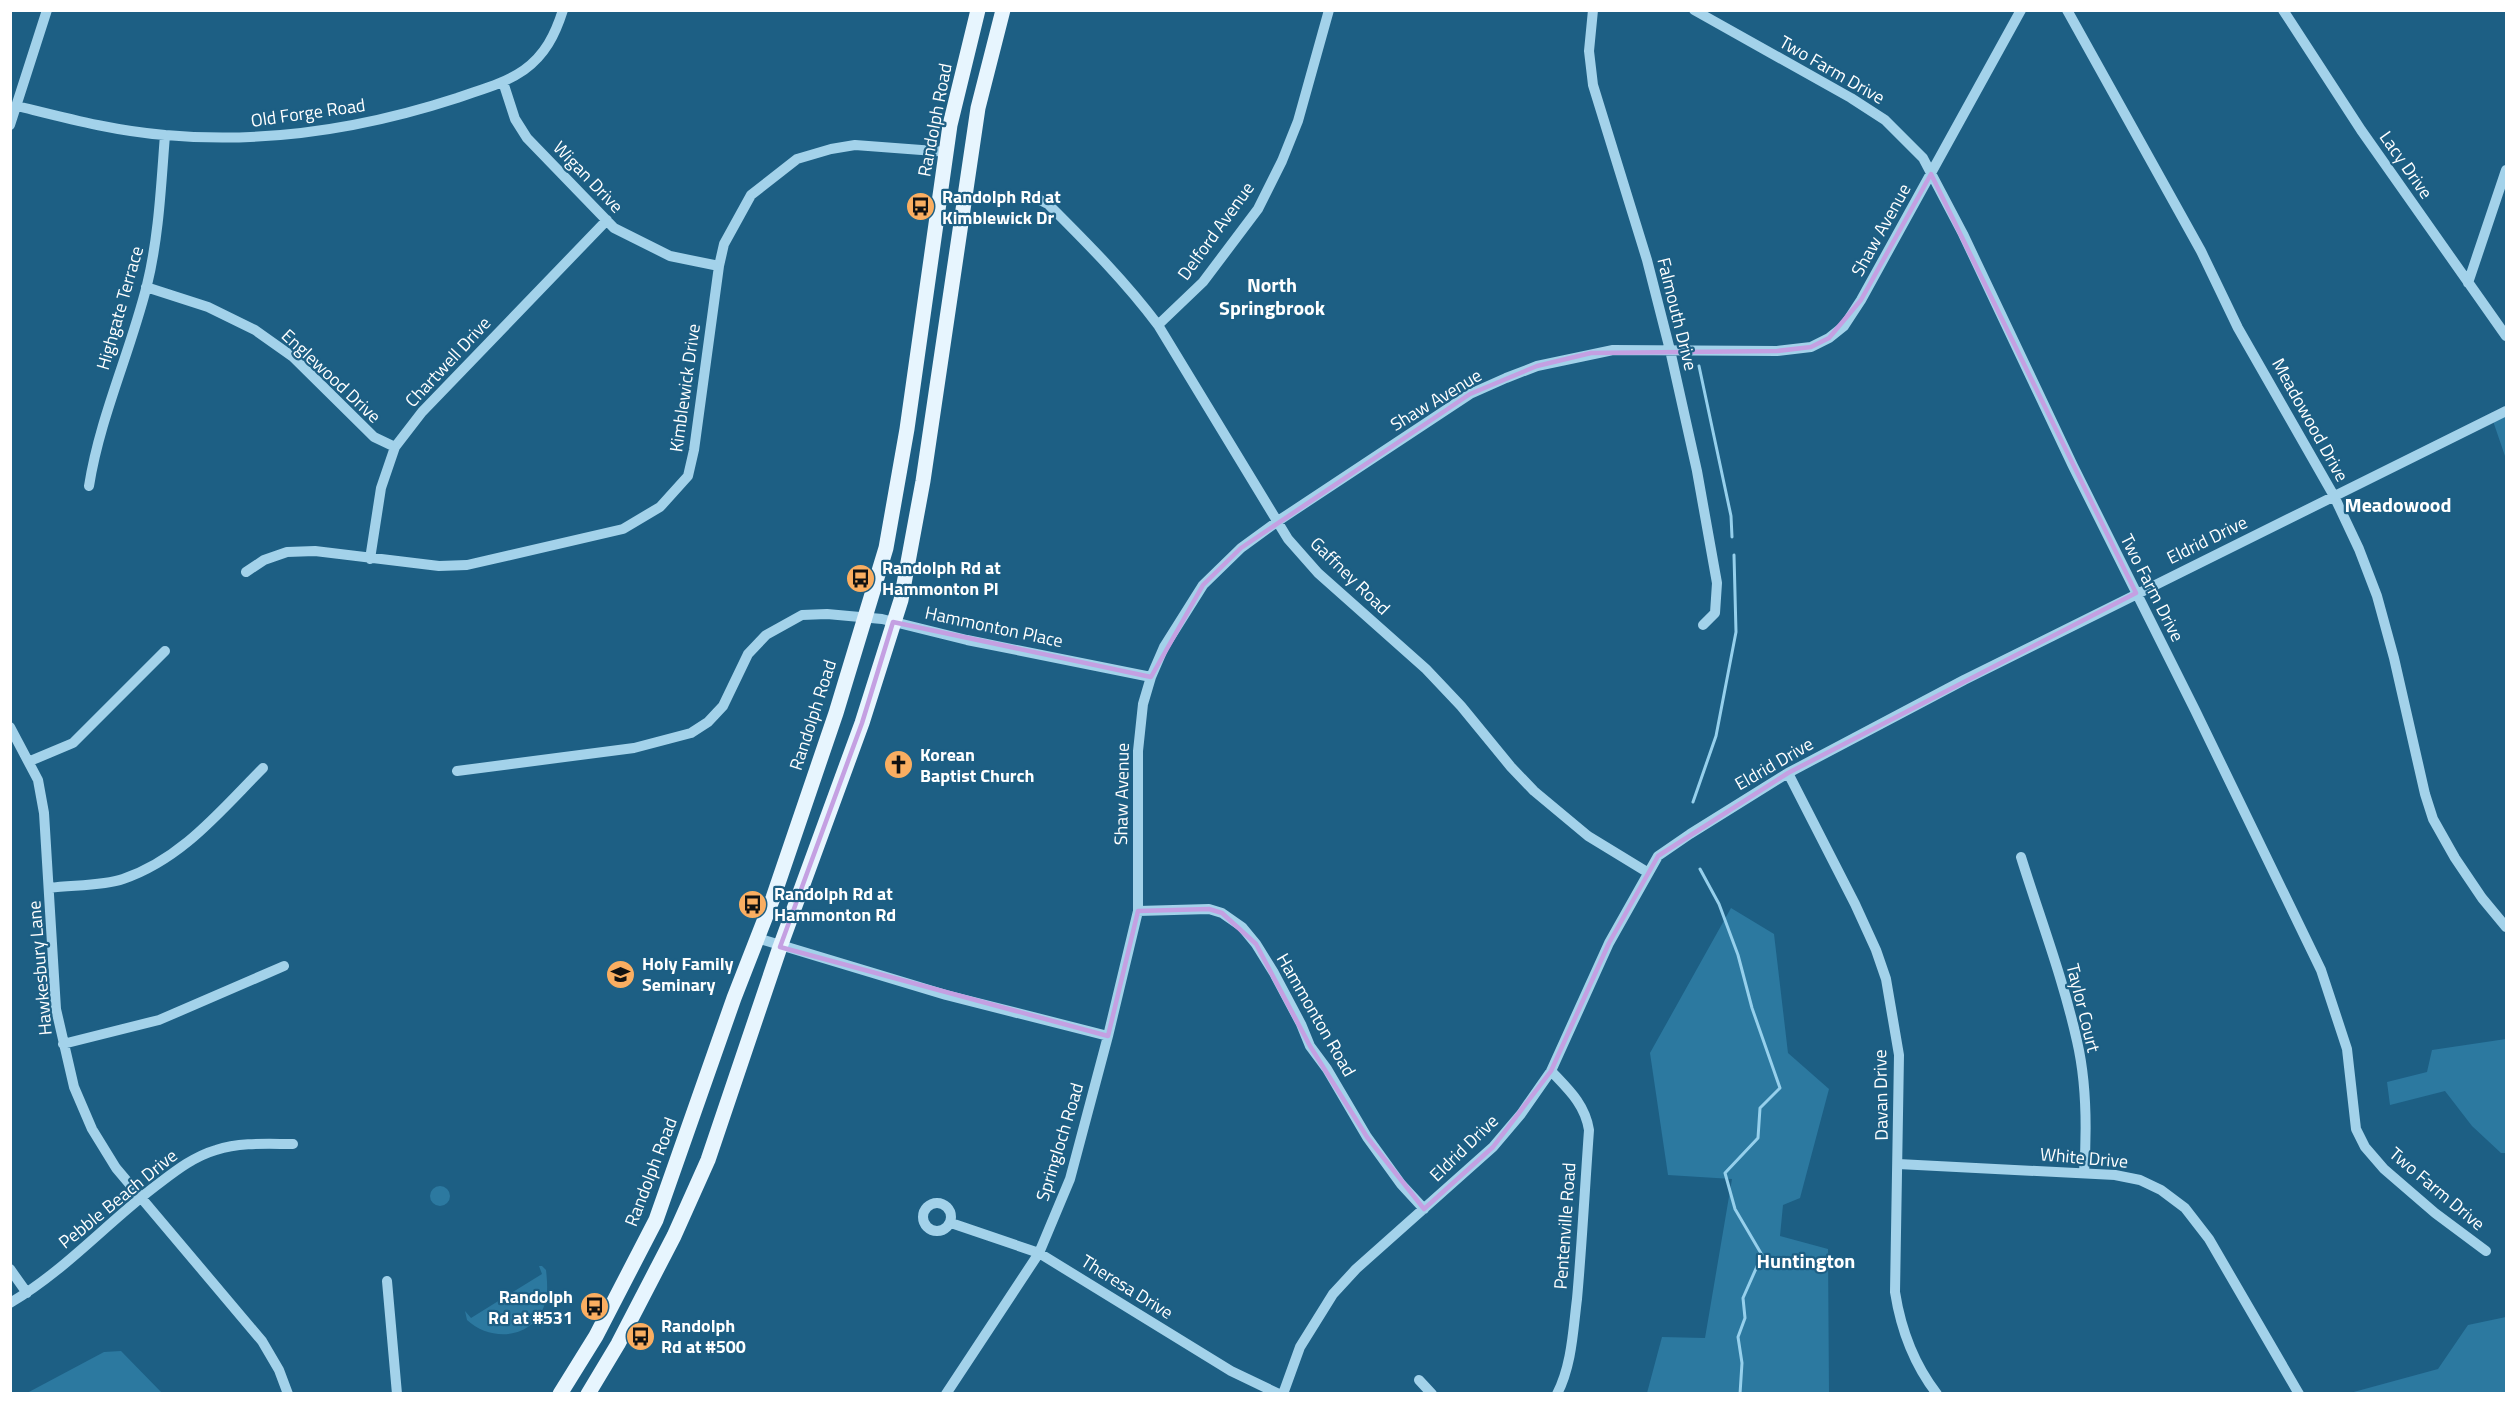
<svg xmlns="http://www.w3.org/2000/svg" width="2517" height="1404" viewBox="0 0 2517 1404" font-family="'Titillium Web',sans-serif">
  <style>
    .green { fill: #2c79a0 }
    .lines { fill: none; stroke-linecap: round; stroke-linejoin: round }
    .stream { stroke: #96d0ec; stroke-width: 3 }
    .minor { stroke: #a3d2ea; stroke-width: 10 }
    .major { stroke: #e7f5fe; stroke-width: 15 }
    .marked { fill: none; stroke: #c4a0e2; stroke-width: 4.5; stroke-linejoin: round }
    .labels { text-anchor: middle; stroke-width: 4.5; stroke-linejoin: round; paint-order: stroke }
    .street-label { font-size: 18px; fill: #fff; stroke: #1d5f84 }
    .poi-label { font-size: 18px; font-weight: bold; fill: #fff; stroke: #1d5f84; text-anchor: start }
    .neighbourhood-label { font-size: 20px; font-weight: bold; fill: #fff; stroke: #1d5f84 }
  </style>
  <rect width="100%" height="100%" fill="#1d5f84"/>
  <path class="green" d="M 2506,411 L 2506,459 L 2492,418 Z
    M 1731,908 L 1774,934 L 1788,1053 L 1829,1089 L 1800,1198 L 1783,1205 L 1780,1236 L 1828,1249 L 1829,1393 L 1647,1393 L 1662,1337 L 1705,1338 L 1732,1179 L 1668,1175 L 1650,1053 Z
    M 2506,1039 L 2506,1153 L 2501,1153 L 2472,1126 L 2445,1091 L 2390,1105 L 2387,1082 L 2427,1072 L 2432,1050 Z
    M430 1196a10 10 0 1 1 20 0a10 10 0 1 1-20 0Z
    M 539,1266 L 542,1266 L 546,1270 C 547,1279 548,1290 546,1299 C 538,1338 493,1344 467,1320 L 465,1311 L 471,1318 L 542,1274 Z
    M 2506,1317 L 2506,1393 L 2350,1393 L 2438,1369 L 2468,1325 Z
    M 121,1351 L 162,1393 L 27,1393 L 104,1352 Z"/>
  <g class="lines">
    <path class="stream" d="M 1699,366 L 1731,516 L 1732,537
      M 1693,802 L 1716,736 L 1736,632 L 1734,555
      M 1700,869 L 1719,904 L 1738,955 L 1752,1008 L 1780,1088 L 1760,1108 L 1758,1138 L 1725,1173 L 1735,1209 L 1762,1255 L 1743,1298 L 1745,1318 L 1738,1337 L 1742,1363 L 1740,1394"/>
    <path class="minor" d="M 1593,10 L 1589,51 L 1593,85 L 1647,260 L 1670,350 L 1697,471 L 1717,583 L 1715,613 L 1703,625
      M 1694,10 L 1851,98 L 1885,120 L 1923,158 L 1963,234 L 2073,466 L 2195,710 L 2321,970 L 2347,1049 L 2356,1129 L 2365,1147 L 2384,1169 L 2435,1213 L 2486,1251
      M 2067,10 L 2201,251 L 2238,328 L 2334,496 L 2359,549 L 2377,596 L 2394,658 L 2425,794 L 2433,819 L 2455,858 L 2482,898 L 2506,927
      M 2283,10 L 2361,130 L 2506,336
      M 503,82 L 515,119 L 527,138 L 614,228 L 670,256 L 719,266
      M 17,106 C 66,118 114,131 165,135 C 264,144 362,129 457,98 C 479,90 504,84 524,70 C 545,55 555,35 563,10
      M 10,125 L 47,10
      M 1040,200 L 1048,204 C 1087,243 1125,281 1158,325 L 1288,539 L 1318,573 L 1426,669 L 1461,706 L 1511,767 L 1534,791 L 1588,836 L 1647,872
      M 2468,283 L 2506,170
      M 146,287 L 208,307 L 255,330 L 293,357 L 374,437 L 395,447
      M 1158,325 L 1203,282 L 1258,209 L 1282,161 L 1298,121 L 1329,10
      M 89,486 C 100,417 130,353 147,285 C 159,236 161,185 165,135
      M 370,559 L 381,488 L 395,447 L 422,412 L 607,220
      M 246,572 L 264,560 L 287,552 L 315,551 L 439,566 L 467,565 L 623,529 L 660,507 L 688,476 L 694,450 L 719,266 L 724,244 L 751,195 L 797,159 L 831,149 L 855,145 L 948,152
      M 10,727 L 38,780 L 44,813 L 56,1009 L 74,1087 L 92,1129 L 116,1168 L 262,1341 L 279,1370 L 288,1394
      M 30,761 L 73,743 L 165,651
      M 457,771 L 634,748 L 691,733 L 708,722 L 723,706 L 748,654 L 766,635 L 802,615 L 827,614 L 882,619 L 967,640 L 1151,677
      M 1788,773 L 1855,904 L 1876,950 L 1886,979 L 1899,1055 L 1895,1292 C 1901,1330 1913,1363 1937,1394
      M 2021,857 C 2040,918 2063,978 2077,1041 C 2087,1084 2087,1129 2084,1173
      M 50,888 C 72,885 103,886 123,879 C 182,859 221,810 263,768
      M 1138,911 L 1209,909 L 1222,913 L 1242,927 L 1256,944 L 1274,973 L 1301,1024 L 1310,1046 L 1327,1069 L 1367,1137 L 1401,1184 L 1424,1209
      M 757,938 L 946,995 L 1108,1036
      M 63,1044 L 159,1020 L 284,966
      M 1551,1071 C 1568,1089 1585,1104 1589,1130 C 1585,1186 1582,1243 1577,1299 C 1573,1330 1572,1365 1557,1394
      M 1898,1164 L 2115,1175 L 2140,1180 L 2161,1190 L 2185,1208 L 2209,1239 L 2299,1394
      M923 1217a14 14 0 1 1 28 0a14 14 0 1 1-28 0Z
      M 951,1223 L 1039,1253 L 1231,1371 L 1279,1394
      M 10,1269 L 27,1293
      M 387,1281 L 397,1394
      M 10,1303 C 63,1272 105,1225 153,1188 C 173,1173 192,1157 216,1150 C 241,1142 268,1144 293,1144
      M 1419,1380 L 1432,1394
      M 946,1394 L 1039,1253 L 1070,1179 L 1108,1036 L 1138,911 L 1138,751 L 1143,704 L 1151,677 L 1164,647 L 1203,585 L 1241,548 L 1278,521 L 1470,394 L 1506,378 L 1537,366 L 1613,350 L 1777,351 L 1811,347 L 1829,338 L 1844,326 L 1861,300 L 2021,10
      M 1283,1394 L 1300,1347 L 1333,1294 L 1356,1269 L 1493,1147 L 1521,1114 L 1551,1071 L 1609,943 L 1658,856 L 1690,834 L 1788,773 L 1964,680 L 2506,411"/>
    <path class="major" d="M 560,1394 L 596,1336 L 656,1220 L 734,998 L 773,898 L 836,713 L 886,548 L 907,429 L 950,125 L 978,10
      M 588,1394 L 618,1344 L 674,1236 L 708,1160 L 780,947 L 862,723 L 901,600 L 923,481 L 978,108 L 1003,10"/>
  </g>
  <path class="marked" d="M 1931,174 L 2136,593 L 1788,773 L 1658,856 L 1609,943 L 1551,1071 L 1493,1147 L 1424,1209 L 1367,1137 L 1310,1046 L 1256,944 L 1222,913 L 1209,909 L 1138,911 L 1108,1036 L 780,947 L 862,723 L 893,622 L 1151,677 L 1203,585 L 1241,548 L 1470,394 L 1537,366 L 1591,353 L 1777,351 L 1811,347 L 1829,338 L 1861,300 Z"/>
  <defs>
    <symbol id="bus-disc" viewBox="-11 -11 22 22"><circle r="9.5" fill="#faae61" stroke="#1d5f84"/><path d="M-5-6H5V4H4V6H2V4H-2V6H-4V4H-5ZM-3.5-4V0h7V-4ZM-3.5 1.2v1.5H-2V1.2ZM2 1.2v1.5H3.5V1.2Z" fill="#111"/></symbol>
    <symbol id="church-disc" viewBox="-11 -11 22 22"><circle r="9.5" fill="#faae61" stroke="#1d5f84"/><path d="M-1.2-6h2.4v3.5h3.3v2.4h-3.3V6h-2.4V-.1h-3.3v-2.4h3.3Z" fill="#111"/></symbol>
    <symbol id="school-disc" viewBox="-11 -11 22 22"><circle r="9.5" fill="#faae61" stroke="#1d5f84"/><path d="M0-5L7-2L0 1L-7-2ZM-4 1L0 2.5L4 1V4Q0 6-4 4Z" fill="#111"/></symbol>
  </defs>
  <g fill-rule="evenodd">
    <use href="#bus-disc" x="904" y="190" width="33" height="33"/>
    <use href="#bus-disc" x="844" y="562" width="33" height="33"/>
    <use href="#church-disc" x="882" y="748" width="33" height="33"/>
    <use href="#bus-disc" x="736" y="888" width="33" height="33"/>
    <use href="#school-disc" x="604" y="958" width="33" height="33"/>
    <use href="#bus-disc" x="578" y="1290" width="33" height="33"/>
    <use href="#bus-disc" x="624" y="1320" width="33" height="33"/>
  </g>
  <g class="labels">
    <g class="street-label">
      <text transform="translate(1832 70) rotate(30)" y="6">Two Farm Drive</text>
      <text transform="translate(308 113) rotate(-8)" y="6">Old Forge Road</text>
      <text transform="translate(935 120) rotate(-79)" y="6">Randolph Road</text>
      <text transform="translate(2406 165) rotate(55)" y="6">Lacy Drive</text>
      <text transform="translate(588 177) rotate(46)" y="6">Wigan Drive</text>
      <text transform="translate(1881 230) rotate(-61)" y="6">Shaw Avenue</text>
      <text transform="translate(1216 231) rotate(-54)" y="6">Delford Avenue</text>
      <text transform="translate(120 308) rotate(-74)" y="6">Highgate Terrace</text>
      <text transform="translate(1677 314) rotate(76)" y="6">Falmouth Drive</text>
      <text transform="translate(448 362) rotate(-47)" y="6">Chartwell Drive</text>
      <text transform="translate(331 376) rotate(43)" y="6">Englewood Drive</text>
      <text transform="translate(685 388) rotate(-82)" y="6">Kimblewick Drive</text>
      <text transform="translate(1436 400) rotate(-31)" y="6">Shaw Avenue</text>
      <text transform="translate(2310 420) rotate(61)" y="6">Meadowood Drive</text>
      <text transform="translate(2207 540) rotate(-26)" y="6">Eldrid Drive</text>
      <text transform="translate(1350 576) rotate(44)" y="6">Gaffney Road</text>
      <text transform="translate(2152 588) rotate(63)" y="6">Two Farm Drive</text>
      <text transform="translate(994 627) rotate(12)" y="6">Hammonton Place</text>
      <text transform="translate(813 715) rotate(-72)" y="6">Randolph Road</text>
      <text transform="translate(1774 764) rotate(-30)" y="6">Eldrid Drive</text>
      <text transform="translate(1122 794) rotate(-89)" y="6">Shaw Avenue</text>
      <text transform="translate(40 968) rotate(-95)" y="6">Hawkesbury Lane</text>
      <text transform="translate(2083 1008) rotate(76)" y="6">Taylor Court</text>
      <text transform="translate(1316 1015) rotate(60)" y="6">Hammonton Road</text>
      <text transform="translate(1881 1095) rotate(-91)" y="6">Davan Drive</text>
      <text transform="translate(1060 1142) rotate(-73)" y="6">Springloch Road</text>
      <text transform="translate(1464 1148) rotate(-44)" y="6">Eldrid Drive</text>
      <text transform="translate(2084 1158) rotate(5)" y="6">White Drive</text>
      <text transform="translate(651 1172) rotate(-69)" y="6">Randolph Road</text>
      <text transform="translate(2437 1189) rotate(40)" y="6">Two Farm Drive</text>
      <text transform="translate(118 1199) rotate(-39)" y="6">Pebble Beach Drive</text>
      <text transform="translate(1565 1226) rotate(-86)" y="6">Pentenville Road</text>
      <text transform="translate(1127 1287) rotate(32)" y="6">Theresa Drive</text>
    </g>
    <g class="poi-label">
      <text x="942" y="203">Randolph Rd at<tspan x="942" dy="21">Kimblewick Dr</tspan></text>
      <text x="882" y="574">Randolph Rd at<tspan x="882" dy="21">Hammonton Pl</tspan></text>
      <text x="920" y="761">Korean<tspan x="920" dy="21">Baptist Church</tspan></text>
      <text x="774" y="900">Randolph Rd at<tspan x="774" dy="21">Hammonton Rd</tspan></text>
      <text x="642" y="970">Holy Family<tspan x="642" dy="21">Seminary</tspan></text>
      <text x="573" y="1303" text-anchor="end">Randolph<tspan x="573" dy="21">Rd at #531</tspan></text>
      <text x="661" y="1332">Randolph<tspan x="661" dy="21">Rd at #500</tspan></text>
    </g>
    <g class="neighbourhood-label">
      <text x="1272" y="292">North<tspan x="1272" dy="23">Springbrook</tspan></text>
      <text x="2398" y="512">Meadowood</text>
      <text x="1806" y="1268">Huntington</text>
    </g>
  </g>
  <rect width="2517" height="1404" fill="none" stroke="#ffffff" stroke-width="24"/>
</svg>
